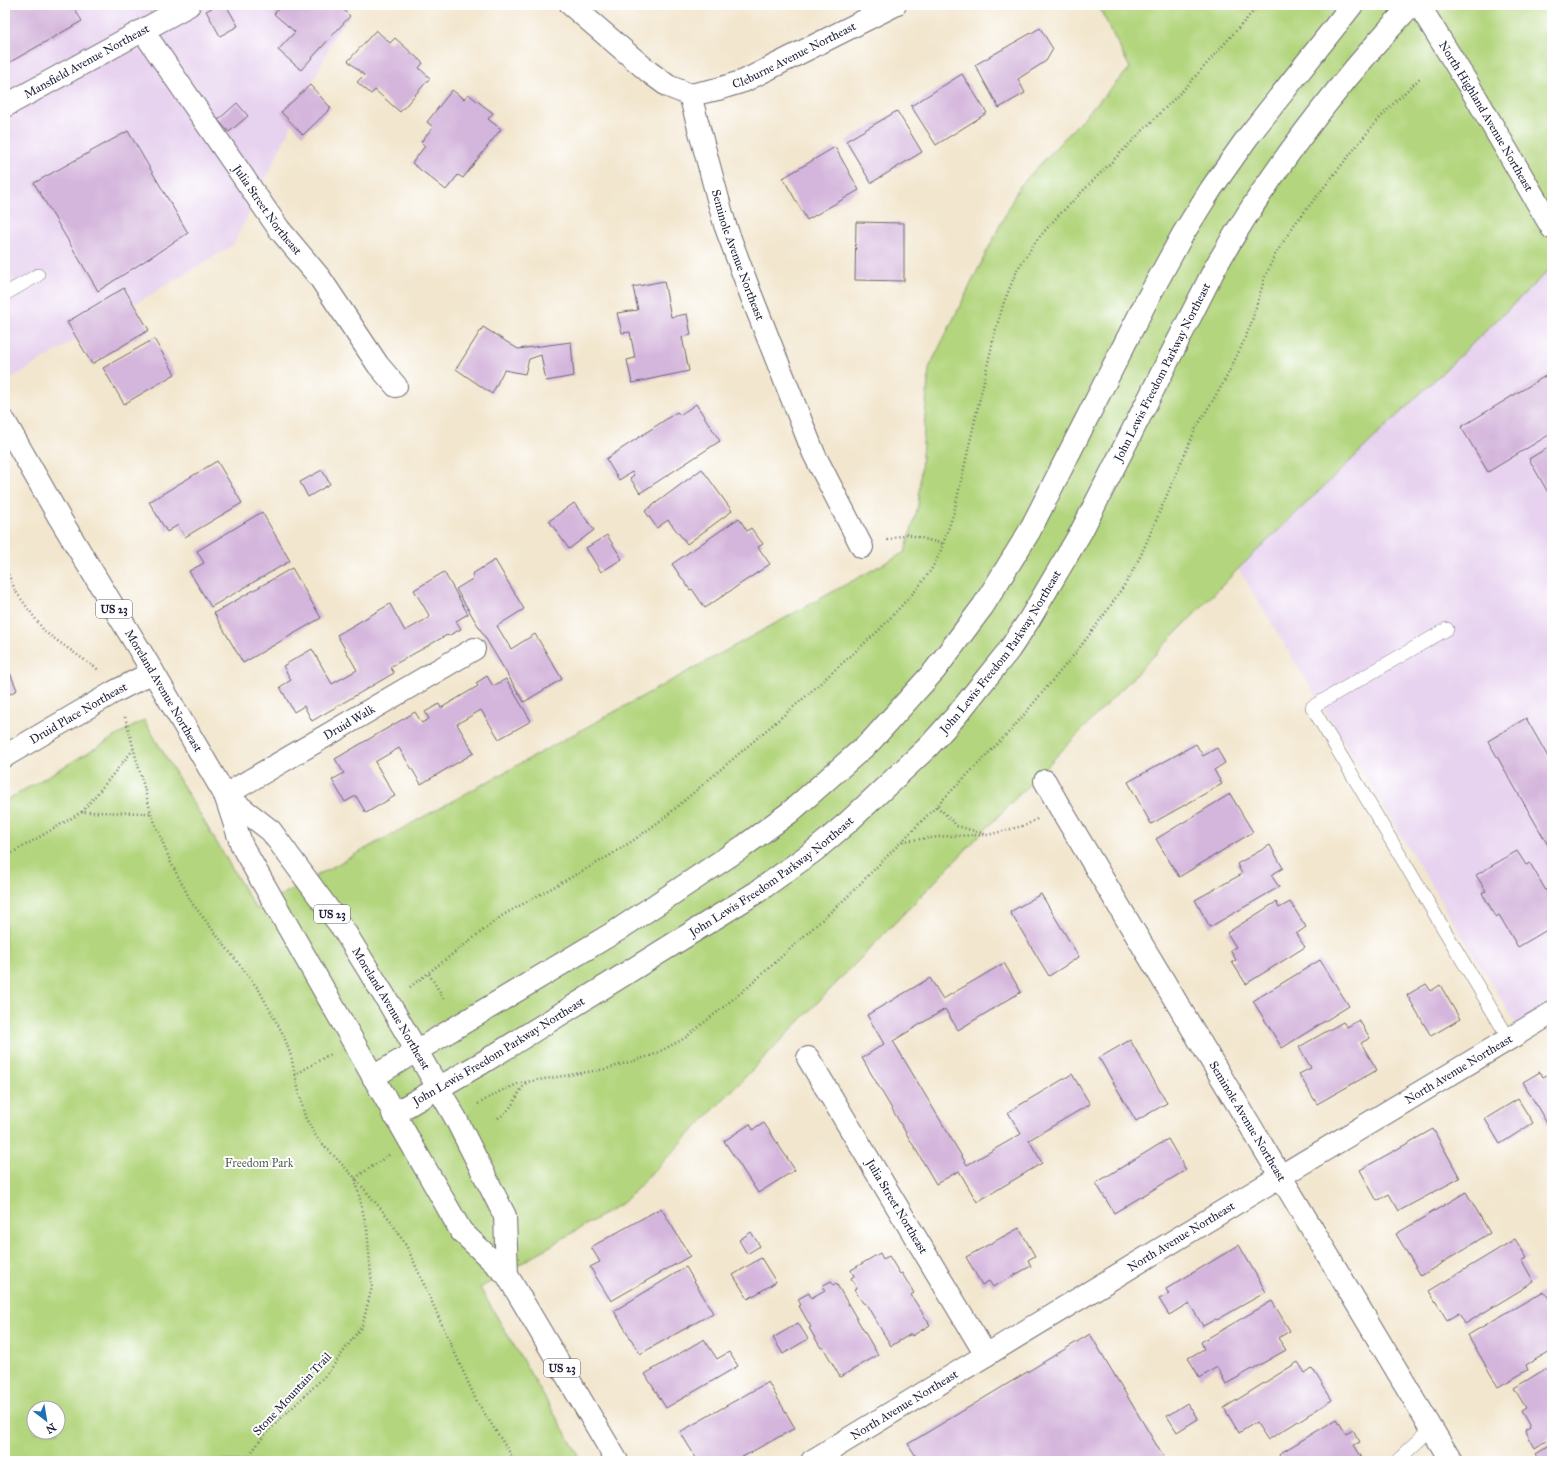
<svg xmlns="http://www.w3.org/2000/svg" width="1557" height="1466" viewBox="0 0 1557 1466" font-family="'IM FELL Great Primer',serif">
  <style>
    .built { fill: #e7d2ef }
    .green { fill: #b3d57d; stroke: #6a7c5c; fill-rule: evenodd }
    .building { fill: #d4b5dc }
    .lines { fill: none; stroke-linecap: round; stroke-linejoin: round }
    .service-casing { stroke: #6b676e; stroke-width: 14 }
    .minor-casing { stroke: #6b676e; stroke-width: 24 }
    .secondary-casing { stroke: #6b676e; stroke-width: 24 }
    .trunk-casing { stroke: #6b676e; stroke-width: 24 }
    .path { stroke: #6b676e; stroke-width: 2.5; stroke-dasharray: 1 3; stroke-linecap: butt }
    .service { stroke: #fff; stroke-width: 13 }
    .minor { stroke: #fff; stroke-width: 22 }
    .secondary { stroke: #fff; stroke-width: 22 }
    .trunk { stroke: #fff; stroke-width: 22 }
    .labels { text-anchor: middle; stroke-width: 4; stroke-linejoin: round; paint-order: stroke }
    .shield { fill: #fff; stroke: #646476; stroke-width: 1 }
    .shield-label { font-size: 11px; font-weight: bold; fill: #22223b }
    .street-label { font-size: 12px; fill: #22223b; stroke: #fff }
    .park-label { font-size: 12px; fill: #556152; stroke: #fff }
  </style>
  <rect width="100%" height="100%" fill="#fff"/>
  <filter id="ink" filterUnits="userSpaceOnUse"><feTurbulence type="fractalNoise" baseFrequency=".025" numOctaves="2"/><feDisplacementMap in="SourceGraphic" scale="8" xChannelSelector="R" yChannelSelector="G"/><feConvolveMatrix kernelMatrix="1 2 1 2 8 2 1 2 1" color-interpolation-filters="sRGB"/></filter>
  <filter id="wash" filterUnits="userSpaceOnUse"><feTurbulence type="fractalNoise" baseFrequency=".012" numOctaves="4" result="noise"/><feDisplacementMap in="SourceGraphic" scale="16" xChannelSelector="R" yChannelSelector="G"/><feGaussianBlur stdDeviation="0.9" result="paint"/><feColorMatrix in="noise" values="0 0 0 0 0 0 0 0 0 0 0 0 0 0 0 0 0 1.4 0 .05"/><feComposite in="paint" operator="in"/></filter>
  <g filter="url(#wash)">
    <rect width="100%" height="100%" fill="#f2e6ce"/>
    <path class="built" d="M 5,5 L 350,5 L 233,245 L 5,382 Z
      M 1552,267 L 1552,1014 L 1521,1032 L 1238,568 Z"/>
    <path class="green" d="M 1098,5 L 1552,5 L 1552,267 L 1240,567 L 624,1202 L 480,1288 L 582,1461 L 5,1461 L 5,801 L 144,720 L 256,909 L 905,552 L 918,506 L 929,368 L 1019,187 L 1130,68 ZM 34,1408 L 58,1408 L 58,1432 L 34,1432 Z"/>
    <g id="blocks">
      <path class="building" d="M 5,5 L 72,5 L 82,21 L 5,65 Z
        M 218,5 L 226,5 L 238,26 L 220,36 L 206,11 Z
        M 282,5 L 338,5 L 350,16 L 301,70 L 278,50 L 295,32 L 274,14 Z
        M 1040,28 L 1053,49 L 1046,61 L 1018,79 L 1025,93 L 999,108 L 975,65 Z
        M 376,30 L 390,43 L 395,38 L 423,63 L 419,68 L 430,78 L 400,112 L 375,90 L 371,94 L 357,82 L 364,75 L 348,61 Z
        M 962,74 L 987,113 L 936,145 L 911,106 Z
        M 310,85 L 331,108 L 303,135 L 281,112 Z
        M 452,90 L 464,99 L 468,94 L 493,113 L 488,119 L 501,129 L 463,178 L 458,175 L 446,190 L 412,163 L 425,146 L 421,142 L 433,127 L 427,122 Z
        M 237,103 L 248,116 L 229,132 L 218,120 Z
        M 897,111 L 922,152 L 871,183 L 846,141 Z
        M 128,131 L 188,233 L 98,291 L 34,183 Z
        M 835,147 L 859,190 L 807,220 L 783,178 Z
        M 856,222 L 904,223 L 904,281 L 855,280 Z
        M 664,281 L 671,317 L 687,314 L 691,335 L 682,337 L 689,371 L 632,383 L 627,360 L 635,358 L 630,332 L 622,333 L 617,313 L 638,310 L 633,287 Z
        M 124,288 L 149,330 L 92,364 L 67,322 Z
        M 483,327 L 518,349 L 571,342 L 574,376 L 546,381 L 541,355 L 529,359 L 525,374 L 504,370 L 492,394 L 456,369 Z
        M 154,339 L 175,374 L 124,404 L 103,368 Z
        M 1552,372 L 1552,433 L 1488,472 L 1461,427 Z
        M 696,404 L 720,441 L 640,493 L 630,478 L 634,475 L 632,472 L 619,480 L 606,459 L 677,412 L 680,415 Z
        M 1552,445 L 1552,495 L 1550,496 L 1529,459 Z
        M 217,461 L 242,503 L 185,537 L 178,525 L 167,532 L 149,502 Z
        M 702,469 L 732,511 L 687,544 L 668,520 L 657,528 L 645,511 Z
        M 322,470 L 330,484 L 308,497 L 300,482 Z
        M 574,503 L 594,530 L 569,549 L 549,521 Z
        M 262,512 L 290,561 L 211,607 L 189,571 L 204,563 L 197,551 Z
        M 739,518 L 747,531 L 751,528 L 763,544 L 758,547 L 770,564 L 705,608 L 692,589 L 690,590 L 672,564 Z
        M 607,535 L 622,559 L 601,572 L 586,548 Z
        M 495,560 L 524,609 L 497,626 L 511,649 L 535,634 L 562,679 L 524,702 L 456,589 L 474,578 L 472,574 Z
        M 292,568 L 321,618 L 243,663 L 214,613 Z
        M 444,572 L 468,614 L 456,621 L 461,629 L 448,636 L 447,635 L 390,667 L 394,673 L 312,721 L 304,706 L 294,712 L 280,687 L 291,680 L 283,666 L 312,649 L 332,684 L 357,670 L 337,635 L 390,604 L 405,631 L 430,617 L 414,590 Z
        M 5,661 L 17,690 L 5,697 Z
        M 487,676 L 493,686 L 506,679 L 531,721 L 499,739 L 481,710 L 457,724 L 474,753 L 421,784 L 399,748 L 375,762 L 395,796 L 366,813 L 356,796 L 345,802 L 332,780 L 344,773 L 335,759 L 415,712 L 422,723 L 429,719 L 425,712 L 439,704 L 441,708 L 478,686 L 476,683 Z
        M 1526,718 L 1552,764 L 1552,852 L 1488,741 Z
        M 1196,744 L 1203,756 L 1217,748 L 1225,763 L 1214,770 L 1222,784 L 1151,824 L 1128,782 Z
        M 1230,794 L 1253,832 L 1179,877 L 1156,839 Z
        M 1270,845 L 1283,868 L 1271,875 L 1279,887 L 1210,927 L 1195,900 L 1242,874 L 1237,864 Z
        M 1517,851 L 1526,865 L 1530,863 L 1552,901 L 1552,927 L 1518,947 L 1499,915 L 1496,917 L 1482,893 L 1486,891 L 1476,875 Z
        M 1041,894 L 1079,957 L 1049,976 L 1010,912 Z
        M 1276,902 L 1279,908 L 1290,902 L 1306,927 L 1296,934 L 1305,947 L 1246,984 L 1232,962 L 1236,960 L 1230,950 L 1236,947 L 1227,933 Z
        M 1320,960 L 1349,1006 L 1282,1048 L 1253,1001 Z
        M 1004,963 L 1021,992 L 958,1030 L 945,1009 L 893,1041 L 967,1165 L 1021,1134 L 1008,1112 L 1072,1074 L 1090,1104 L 1029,1140 L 1042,1163 L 977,1202 L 959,1171 L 936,1184 L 862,1058 L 884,1044 L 867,1015 L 930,978 L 943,999 Z
        M 1426,984 L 1431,991 L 1440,985 L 1460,1019 L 1431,1036 L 1407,995 Z
        M 1359,1020 L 1370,1038 L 1361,1043 L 1377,1070 L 1317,1104 L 1299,1074 L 1311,1068 L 1299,1047 L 1343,1022 L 1347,1027 Z
        M 1130,1040 L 1167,1103 L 1136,1121 L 1099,1058 Z
        M 1540,1072 L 1543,1077 L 1552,1072 L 1552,1132 L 1523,1082 Z
        M 1518,1099 L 1533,1123 L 1500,1144 L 1485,1119 Z
        M 764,1123 L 795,1170 L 758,1193 L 724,1141 L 750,1124 L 753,1130 Z
        M 1433,1129 L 1460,1178 L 1399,1211 L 1389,1194 L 1377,1201 L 1360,1170 Z
        M 1168,1139 L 1186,1170 L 1114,1213 L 1096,1183 Z
        M 1466,1192 L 1490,1233 L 1421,1276 L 1396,1234 Z
        M 661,1208 L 690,1256 L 611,1301 L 590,1267 L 600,1262 L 591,1247 Z
        M 1019,1228 L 1035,1256 L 1028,1260 L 1031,1266 L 993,1287 L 989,1281 L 982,1285 L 966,1257 Z
        M 751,1232 L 760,1246 L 747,1254 L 739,1240 Z
        M 1515,1239 L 1527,1258 L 1522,1261 L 1534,1282 L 1465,1324 L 1459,1313 L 1447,1320 L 1429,1291 Z
        M 1239,1245 L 1266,1292 L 1217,1320 L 1216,1319 L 1203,1326 L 1189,1303 L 1169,1315 L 1159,1299 L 1169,1294 L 1166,1289 Z
        M 880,1253 L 883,1259 L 889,1256 L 900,1274 L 902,1273 L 914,1293 L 911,1295 L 930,1325 L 912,1336 L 911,1334 L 891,1346 L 866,1304 L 863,1303 L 854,1289 L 857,1288 L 851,1278 L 854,1276 L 851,1270 Z
        M 761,1258 L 776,1282 L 748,1299 L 733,1275 Z
        M 686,1267 L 713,1313 L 640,1354 L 614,1311 Z
        M 831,1281 L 833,1285 L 836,1283 L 878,1355 L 840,1377 L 823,1347 L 821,1348 L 809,1328 L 811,1327 L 799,1306 L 801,1305 L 798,1299 L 809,1293 L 811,1298 L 825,1290 L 822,1286 Z
        M 1544,1291 L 1552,1303 L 1552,1350 L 1526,1365 L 1528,1370 L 1498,1387 L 1468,1335 Z
        M 1272,1301 L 1290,1331 L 1278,1338 L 1286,1350 L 1226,1384 L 1217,1367 L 1200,1378 L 1188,1358 L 1204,1349 L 1201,1342 Z
        M 798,1323 L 808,1339 L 783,1354 L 773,1338 Z
        M 1090,1334 L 1166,1461 L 919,1461 L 908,1444 Z
        M 704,1339 L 717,1359 L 729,1352 L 738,1366 L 666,1408 L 645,1374 Z
        M 1298,1362 L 1305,1373 L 1312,1368 L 1332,1400 L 1268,1440 L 1256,1422 L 1239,1433 L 1224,1408 Z
        M 1552,1365 L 1552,1437 L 1535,1448 L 1525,1430 L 1530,1427 L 1521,1411 L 1526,1408 L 1514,1388 Z
        M 768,1382 L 795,1428 L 735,1461 L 712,1461 L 712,1460 L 698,1461 L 680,1432 Z
        M 1187,1403 L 1198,1419 L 1177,1432 L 1167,1416 Z
        M 1337,1419 L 1346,1434 L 1353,1430 L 1360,1442 L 1354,1445 L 1364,1461 L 1283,1461 L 1279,1454 Z
        M 1552,1443 L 1552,1461 L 1541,1461 L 1536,1453 Z"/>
    </g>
  </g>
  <g filter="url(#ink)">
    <use href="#blocks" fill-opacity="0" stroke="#6b676e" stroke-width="1"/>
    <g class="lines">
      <defs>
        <path id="service" d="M 5,294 L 38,275
          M 1447,629 L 1312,707 L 1509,1039
          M 1397,1461 L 1431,1429"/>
        <g id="minor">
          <path d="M 571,5 L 649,72 L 668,86 L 690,95"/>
          <path id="s1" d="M 143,31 L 279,229 L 320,278 L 378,365 L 396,386"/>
          <path id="s2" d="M 690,95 L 725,225 L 751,295 L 814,454 L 862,547"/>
          <path id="s3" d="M 690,95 L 718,89 L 744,81 L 895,5"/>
          <path id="s4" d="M 5,106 L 189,5"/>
          <path id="s5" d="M 5,756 L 114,692 L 153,672"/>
          <path id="s6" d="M 1045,781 L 1059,806 L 1451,1461"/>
          <path id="s7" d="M 225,795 L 474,649"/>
          <path id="s8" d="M 808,1058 L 986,1355"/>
        </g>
        <g id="secondary">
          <path id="s9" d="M 1419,5 L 1477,99 L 1552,228"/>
          <path id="s10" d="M 812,1461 L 1256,1191 L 1552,1013"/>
        </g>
        <g id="trunk">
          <path id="s11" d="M 5,422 L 59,517 L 153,672 L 225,795 L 242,846 L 461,1231 L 507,1275 L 617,1461"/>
          <path id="s12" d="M 225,795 L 271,831 L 345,932 L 390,1005 L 455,1117 L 505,1216 L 507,1275"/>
          <path d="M 373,1077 L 618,930 L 744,846 L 789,813 L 871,741 L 935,670 L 983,606 L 1029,532 L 1148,298 L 1183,234 L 1211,189 L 1247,138 L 1352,5"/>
          <path id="s13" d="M 393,1114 L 482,1063 L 757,892 L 814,851 L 847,823 L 928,747 L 956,716 L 984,681 L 1009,650 L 1029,620 L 1081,532 L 1215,268 C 1268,174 1338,84 1411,5"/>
        </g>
      </defs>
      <use href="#service" class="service-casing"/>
      <use href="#minor" class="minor-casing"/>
      <use href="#secondary" class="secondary-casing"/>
      <use href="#trunk" class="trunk-casing"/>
      <path class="path" d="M 887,540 L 907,534 L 943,544
        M 5,567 L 16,592 L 45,632 L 100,671
        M 125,717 L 151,813 L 171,863 L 192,903 L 259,990 L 283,1034 L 291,1056 L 295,1075
        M 937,806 L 957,826 L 985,834
        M 82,812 L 133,750
        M 903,841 L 948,836 L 988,835 L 1026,825 L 1037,819
        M 5,857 L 82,812 L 151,813
        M 429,974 L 444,999
        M 410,987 L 503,915 L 604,859 L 631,842 L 664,818 L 805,697 L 878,631 L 917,589 L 931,570 L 940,553 L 954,512 L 995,332 L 1004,302 L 1017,270 L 1036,241 L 1057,217 L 1185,88 L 1259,5
        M 478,1104 L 499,1092 L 520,1083 L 606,1069 L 653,1055 L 685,1038 L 748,987 L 847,897 L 972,770 L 1012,729 L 1078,650 L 1109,608 L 1127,581 L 1141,555 L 1196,428 L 1224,382 L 1243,343 L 1251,324 L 1265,277 L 1275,255 L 1294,225 L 1371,128 L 1390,107 L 1420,78
        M 498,1118 C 516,1107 514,1096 527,1082
        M 389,1155 L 355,1178 L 391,1221 L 408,1249 L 476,1400 L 515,1461
        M 245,1461 L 265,1434 L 328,1373 L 362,1326 L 372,1287 L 367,1229 L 355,1178 L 317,1138 L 305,1117 L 295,1075 L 330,1054"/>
      <use href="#service" class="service"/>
      <use href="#minor" class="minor"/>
      <use href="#secondary" class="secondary"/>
      <use href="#trunk" class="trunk"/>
    </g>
  </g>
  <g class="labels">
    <g class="shield">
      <rect x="96" y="600" width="36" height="18" rx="3"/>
      <rect x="314" y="905" width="36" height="18" rx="3"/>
      <rect x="544" y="1359" width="36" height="18" rx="3"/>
    </g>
    <g class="shield-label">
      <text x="114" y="613">US 23</text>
      <text x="332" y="918">US 23</text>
      <text x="562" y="1372">US 23</text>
    </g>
    <g class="street-label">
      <text dy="4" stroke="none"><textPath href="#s3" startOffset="112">Cleburne Avenue Northeast</textPath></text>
      <text dy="4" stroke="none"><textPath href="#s4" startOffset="93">Mansfield Avenue Northeast</textPath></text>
      <text dy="4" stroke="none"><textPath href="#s9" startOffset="130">North Highland Avenue Northeast</textPath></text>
      <text dy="4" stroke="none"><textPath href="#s1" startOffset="218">Julia Street Northeast</textPath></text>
      <text dy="4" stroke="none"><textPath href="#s2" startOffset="167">Seminole Avenue Northeast</textPath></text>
      <text dy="4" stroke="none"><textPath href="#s13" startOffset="1095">John Lewis Freedom Parkway Northeast</textPath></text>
      <text dy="4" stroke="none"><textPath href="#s13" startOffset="771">John Lewis Freedom Parkway Northeast</textPath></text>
      <text dy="4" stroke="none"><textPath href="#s11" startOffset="312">Moreland Avenue Northeast</textPath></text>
      <text dy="4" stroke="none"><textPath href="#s5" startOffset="85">Druid Place Northeast</textPath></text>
      <text dy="4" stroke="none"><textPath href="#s7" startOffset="144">Druid Walk</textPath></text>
      <text dy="4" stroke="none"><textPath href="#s13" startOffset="447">John Lewis Freedom Parkway Northeast</textPath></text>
      <text dy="4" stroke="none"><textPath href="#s12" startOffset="273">Moreland Avenue Northeast</textPath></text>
      <text dy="4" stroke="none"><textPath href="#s13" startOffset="123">John Lewis Freedom Parkway Northeast</textPath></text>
      <text dy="4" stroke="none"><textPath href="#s10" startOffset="756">North Avenue Northeast</textPath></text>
      <text dy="4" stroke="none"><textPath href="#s6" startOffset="396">Seminole Avenue Northeast</textPath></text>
      <text dy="4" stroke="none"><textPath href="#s8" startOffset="173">Julia Street Northeast</textPath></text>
      <text dy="4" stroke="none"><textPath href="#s10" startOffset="432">North Avenue Northeast</textPath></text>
      <text transform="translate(292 1394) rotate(-47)" y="4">Stone Mountain Trail</text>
      <text dy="4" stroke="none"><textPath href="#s10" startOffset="108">North Avenue Northeast</textPath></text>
    </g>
    <g class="park-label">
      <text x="259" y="1167">Freedom Park</text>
    </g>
  </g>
  <rect width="1557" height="1466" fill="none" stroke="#fff" stroke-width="20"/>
  <g transform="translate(46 1420) rotate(149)"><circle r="19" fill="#ffffff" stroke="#a7a7b1"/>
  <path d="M0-3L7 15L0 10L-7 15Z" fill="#1f6fb2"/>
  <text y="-6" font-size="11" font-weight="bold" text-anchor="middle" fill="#22223b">N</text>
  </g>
</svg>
